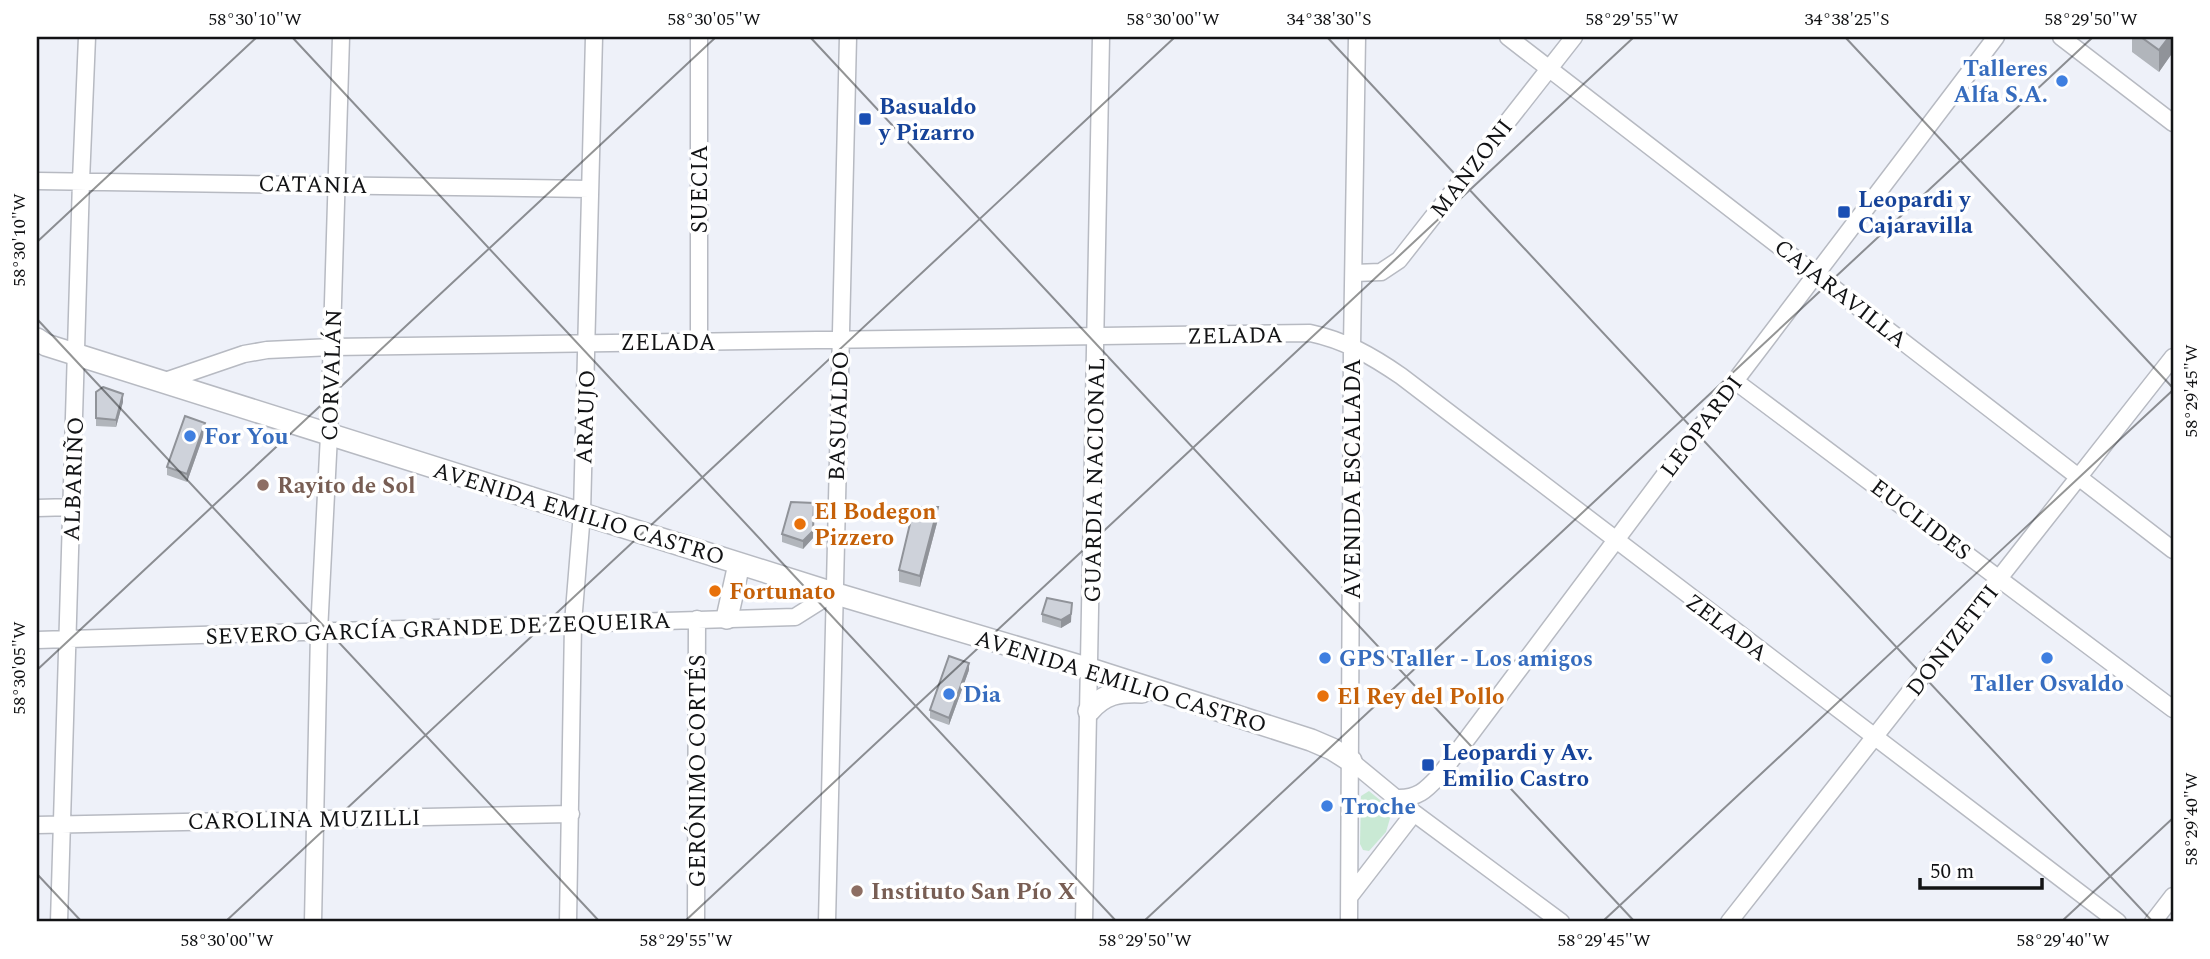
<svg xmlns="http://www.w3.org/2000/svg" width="2210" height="959" viewBox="0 0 2210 959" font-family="Spectral,serif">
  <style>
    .green { fill: #c9e9d4 }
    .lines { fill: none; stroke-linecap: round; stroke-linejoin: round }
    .minor-casing { stroke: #b7bac2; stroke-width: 19 }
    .major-casing { stroke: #b7bac2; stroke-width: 24 }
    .minor { stroke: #fff; stroke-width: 16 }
    .major { stroke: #fff; stroke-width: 21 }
    .wall { fill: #b1b5bb }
    .shaded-wall { fill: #909399 }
    .building { fill: #ced2da; stroke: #909399; stroke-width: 2 }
    .ticks { fill: none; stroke: #121315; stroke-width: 2; stroke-opacity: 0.45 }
    .shop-dot { fill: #3f7fe0; stroke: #fff; stroke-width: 2.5 }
    .transit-dot { fill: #1a4fb4; stroke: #fff; stroke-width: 2.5 }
    .education-dot { fill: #8d6e63; stroke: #fff; stroke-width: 2.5 }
    .food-dot { fill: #e8710a; stroke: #fff; stroke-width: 2.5 }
    .labels { text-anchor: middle; stroke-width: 7; stroke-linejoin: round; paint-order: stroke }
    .shop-label { font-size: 23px; font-weight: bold; fill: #366cbe; stroke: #fff; text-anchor: start }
    .transit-label { font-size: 23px; font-weight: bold; fill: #164399; stroke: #fff; text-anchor: start }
    .street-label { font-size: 23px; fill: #121315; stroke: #fff }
    .education-label { font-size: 23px; font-weight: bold; fill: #785e54; stroke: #fff; text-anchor: start }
    .food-label { font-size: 23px; font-weight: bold; fill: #c56008; stroke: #fff; text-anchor: start }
    .neatline { fill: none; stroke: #121315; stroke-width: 2.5 }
    .ticks-label { font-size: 18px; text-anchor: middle; fill: #121315 }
  </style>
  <rect width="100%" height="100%" fill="#eef1f9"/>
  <path class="green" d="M 1369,791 L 1386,805 L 1391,815 L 1386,832 L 1369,851 L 1363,850 L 1360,844 L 1361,796 Z"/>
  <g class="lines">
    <defs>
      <path id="minor" d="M 1508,37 L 2173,550
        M 2061,37 L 2173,123
        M 37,181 L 589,189
        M 1354,273 L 1381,272 L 1399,260 L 1574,37
        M 699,342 L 699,37
        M 1735,381 L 2173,709
        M 162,382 L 244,354 L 267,350 L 332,347 L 1310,333 C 1344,340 1372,356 1401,376 L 2118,922
        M 37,508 L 73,507
        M 37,640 L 795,617 L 833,593
        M 1351,761 L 1414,813 L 1561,922
        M 1396,798 C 1418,799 1426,790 1440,775 L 1735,381 L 1996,37
        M 37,825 L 571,814
        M 1350,896 L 1414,813
        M 59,922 L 81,181 L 87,37
        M 313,922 L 319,632 L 329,435 L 341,37
        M 568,922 L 573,623 L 582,513 L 594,37
        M 696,922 L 697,619
        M 827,922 L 848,37
        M 1084,922 L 1101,37
        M 1349,922 L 1352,347 L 1357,37
        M 1729,922 L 2173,357
        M 2153,922 L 2173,896"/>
      <path id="major" d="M 37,339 L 46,345 L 833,593 L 1090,669 L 1311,740 L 1332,749 L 1351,761
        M 727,618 L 739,564
        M 1089,711 C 1104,693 1119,691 1142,692"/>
    </defs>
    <use href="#minor" class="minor-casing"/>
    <use href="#major" class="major-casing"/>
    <use href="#minor" class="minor"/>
    <use href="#major" class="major"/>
  </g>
  <path class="wall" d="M 2132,37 L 2173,37 L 2173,52 L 2159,72 L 2132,52 Z
    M 96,392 L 123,402 L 116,427 L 96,426 Z
    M 205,431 L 187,482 L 167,475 L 167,467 Z
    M 938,519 L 920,587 L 899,582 L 899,570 Z
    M 782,534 L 813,538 L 803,549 L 782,542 Z
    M 1042,614 L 1071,622 L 1061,628 L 1042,622 Z
    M 969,670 L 949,725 L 930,718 L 930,710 Z"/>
  <path class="shaded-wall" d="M 2169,37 L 2173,37 L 2173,52 L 2159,72 L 2159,50 Z
    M 123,394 L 123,402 L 116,427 L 116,420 Z
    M 205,423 L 205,431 L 187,482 L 187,474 Z
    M 814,503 L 813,538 L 803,549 L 803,541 Z
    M 938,507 L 938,519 L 920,587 L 920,576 Z
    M 1072,603 L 1071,622 L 1061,628 L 1061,620 Z
    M 969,663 L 969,670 L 949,725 L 949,718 Z"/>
  <path class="building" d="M 2141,37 L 2169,37 L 2159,50 Z
    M 103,387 L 123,394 L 116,420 L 96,418 L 96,392 Z
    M 185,416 L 205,423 L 187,474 L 167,467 Z
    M 791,502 L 814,503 L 813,531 L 803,541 L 782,534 Z
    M 914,507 L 938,507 L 920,576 L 899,570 Z
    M 1047,598 L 1072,603 L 1071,614 L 1061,620 L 1042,614 Z
    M 949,656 L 969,663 L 949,718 L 930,710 Z"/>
  <path class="ticks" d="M 292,37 L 1117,922M 810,37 L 1635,922M 1327,37 L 2153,922M 1845,37 L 2173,388M 37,242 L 257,37M 37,319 L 600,922M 37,670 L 716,37M 37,874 L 82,922M 225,922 L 1175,37M 684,922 L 1634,37M 1143,922 L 2093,37M 1602,922 L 2173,390M 2061,922 L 2173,818"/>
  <g class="shop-dot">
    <circle cx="2062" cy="81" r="7"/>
    <circle cx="190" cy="436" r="7"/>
    <circle cx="1325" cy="658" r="7"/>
    <circle cx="2047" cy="658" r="7"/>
    <circle cx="949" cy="694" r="7"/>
    <circle cx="1327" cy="806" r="7"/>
  </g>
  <g class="transit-dot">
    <rect x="858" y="112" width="14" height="14" rx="3.5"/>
    <rect x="1837" y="205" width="14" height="14" rx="3.5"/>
    <rect x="1421" y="758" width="14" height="14" rx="3.5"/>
  </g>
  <g class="education-dot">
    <circle cx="263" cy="485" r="7"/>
    <circle cx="857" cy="891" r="7"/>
  </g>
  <g class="food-dot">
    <circle cx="800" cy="524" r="7"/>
    <circle cx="715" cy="591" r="7"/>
    <circle cx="1323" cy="696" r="7"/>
  </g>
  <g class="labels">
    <g class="shop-label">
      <text x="2048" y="76" text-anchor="end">Talleres<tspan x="2048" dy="26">Alfa S.A.</tspan></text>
      <text x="204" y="444">For You</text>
      <text x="1339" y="666">GPS Taller - Los amigos</text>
      <text x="2047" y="691" text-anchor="middle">Taller Osvaldo</text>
      <text x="963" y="702">Dia</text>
      <text x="1341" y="814">Troche</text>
    </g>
    <g class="transit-label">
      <text x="879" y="114">Basualdo<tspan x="879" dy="26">y Pizarro</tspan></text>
      <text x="1858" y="207">Leopardi y<tspan x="1858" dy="26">Cajaravilla</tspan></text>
      <text x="1442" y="760">Leopardi y Av.<tspan x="1442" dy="26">Emilio Castro</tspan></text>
    </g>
    <g class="street-label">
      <text transform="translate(1471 168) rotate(-52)" y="8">MANZONI</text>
      <text transform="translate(313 184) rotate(1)" y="8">CATANIA</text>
      <text transform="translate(699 189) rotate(-90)" y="8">SUECIA</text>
      <text transform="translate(1841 293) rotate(38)" y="8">CAJARAVILLA</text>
      <text transform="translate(1235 335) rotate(-1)" y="8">ZELADA</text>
      <text x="668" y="350">ZELADA</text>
      <text transform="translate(331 375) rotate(-88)" y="8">CORVALÁN</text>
      <text transform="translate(838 416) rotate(-88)" y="8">BASUALDO</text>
      <text transform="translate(585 417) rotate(-88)" y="8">ARAUJO</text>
      <text transform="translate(1701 426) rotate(-53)" y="8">LEOPARDI</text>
      <text transform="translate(73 479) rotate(-88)" y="8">ALBARIÑO</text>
      <text transform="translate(1352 479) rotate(-90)" y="8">AVENIDA ESCALADA</text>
      <text transform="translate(1094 480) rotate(-89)" y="8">GUARDIA NACIONAL</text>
      <text transform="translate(579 513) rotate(17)" y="8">AVENIDA EMILIO CASTRO</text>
      <text transform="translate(1921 519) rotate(37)" y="8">EUCLIDES</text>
      <text transform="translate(1727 627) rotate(37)" y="8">ZELADA</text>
      <text transform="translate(438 628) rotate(-2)" y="8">SEVERO GARCÍA GRANDE DE ZEQUEIRA</text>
      <text transform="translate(1952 640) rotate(-52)" y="8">DONIZETTI</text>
      <text transform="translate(1121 681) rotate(17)" y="8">AVENIDA EMILIO CASTRO</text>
      <text transform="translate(697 771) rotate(-90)" y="8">GERÓNIMO CORTÉS</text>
      <text transform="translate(304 819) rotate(-1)" y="8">CAROLINA MUZILLI</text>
    </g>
    <g class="education-label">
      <text x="277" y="493">Rayito de Sol</text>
      <text x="871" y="899">Instituto San Pío X</text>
    </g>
    <g class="food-label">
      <text x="814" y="519">El Bodegon<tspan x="814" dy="26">Pizzero</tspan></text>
      <text x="729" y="599">Fortunato</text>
      <text x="1337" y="704">El Rey del Pollo</text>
    </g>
  </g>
  <rect width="2210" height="959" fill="none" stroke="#ffffff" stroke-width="77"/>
  <path d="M1920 878v10h122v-10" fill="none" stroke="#121315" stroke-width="3.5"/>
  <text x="1930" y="878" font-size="21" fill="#121315" stroke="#ffffff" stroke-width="5" paint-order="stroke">50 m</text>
  <rect x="38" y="38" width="2134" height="882" class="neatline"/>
  <g class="ticks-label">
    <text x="255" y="25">58°30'10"W</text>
    <text x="714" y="25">58°30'05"W</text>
    <text x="1173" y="25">58°30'00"W</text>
    <text x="1329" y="25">34°38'30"S</text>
    <text x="1632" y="25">58°29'55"W</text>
    <text x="1847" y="25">34°38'25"S</text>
    <text x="2091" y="25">58°29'50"W</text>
    <text transform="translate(19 240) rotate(-90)" y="6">58°30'10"W</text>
    <text transform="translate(2191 391) rotate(-90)" y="6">58°29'45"W</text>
    <text transform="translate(19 668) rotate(-90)" y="6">58°30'05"W</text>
    <text transform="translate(2191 819) rotate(-90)" y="6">58°29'40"W</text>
    <text x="227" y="946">58°30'00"W</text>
    <text x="686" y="946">58°29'55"W</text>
    <text x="1145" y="946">58°29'50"W</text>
    <text x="1604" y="946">58°29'45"W</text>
    <text x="2063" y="946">58°29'40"W</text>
  </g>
</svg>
